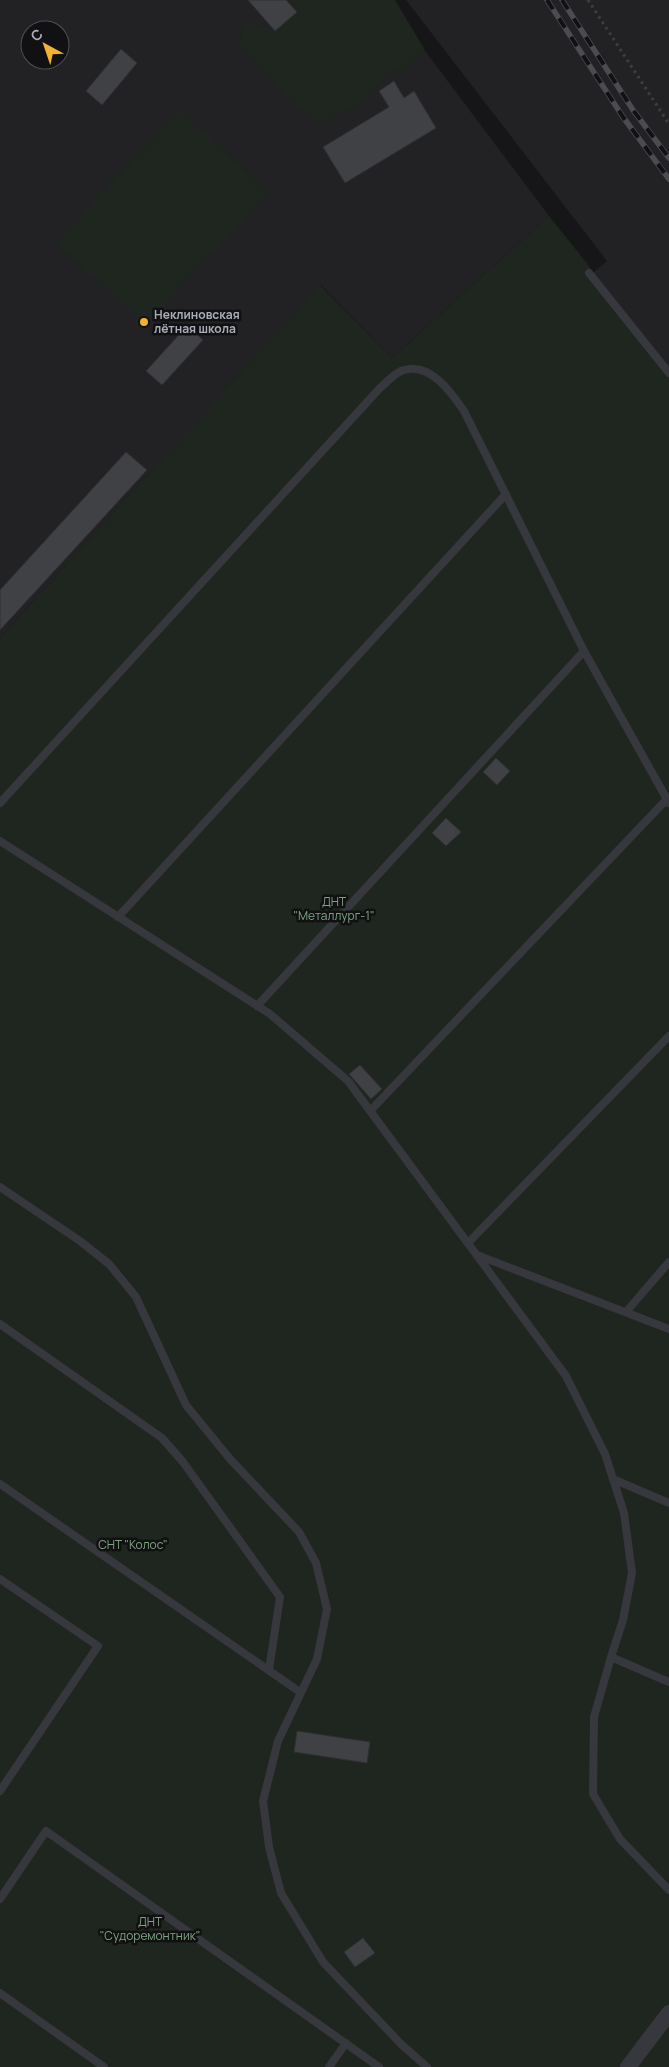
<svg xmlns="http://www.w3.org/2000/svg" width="669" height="2067" viewBox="0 0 669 2067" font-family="Manrope,sans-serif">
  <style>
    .built { fill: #222225; fill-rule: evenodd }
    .green { fill: #1e261f }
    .building { fill: #404145; stroke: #303034 }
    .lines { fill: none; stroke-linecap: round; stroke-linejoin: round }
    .path { stroke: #3d3f44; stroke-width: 3; stroke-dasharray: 2.5 4; stroke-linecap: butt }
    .service { stroke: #37383d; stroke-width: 8 }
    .minor { stroke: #37383d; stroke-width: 16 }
    .rail-casing { stroke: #4a4c52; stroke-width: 5.5 }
    .rail { stroke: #111113; stroke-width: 4; stroke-dasharray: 11; stroke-linecap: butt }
    .poi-dot { fill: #f2b134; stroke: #111113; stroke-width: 2 }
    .labels { text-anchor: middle; stroke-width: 5; stroke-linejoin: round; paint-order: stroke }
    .poi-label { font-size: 12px; font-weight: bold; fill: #a8adb8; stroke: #111113; text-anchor: start }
    .park-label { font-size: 12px; fill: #7fa381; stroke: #111113 }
  </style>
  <rect width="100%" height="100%" fill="#161618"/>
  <path class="built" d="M 0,0 L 387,0 L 549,216 L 392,358 L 321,285 L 0,638 ZM 30,30 L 60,30 L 60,60 L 30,60 Z
    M 406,0 L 669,0 L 669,505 L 543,315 L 607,261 Z"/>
  <path class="green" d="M 290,0 L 395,0 L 425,50 L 401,73 L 393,68 L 364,102 L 323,124 L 295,106 L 239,45 L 245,22 L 275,31 L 296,12 Z
    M 180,110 L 269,193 L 145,326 L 56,242 Z
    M 549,216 L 586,262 L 669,378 L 669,2008 L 626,2067 L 0,2067 L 0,638 L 320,285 L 392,358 Z
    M 669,2024 L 669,2067 L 638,2067 Z"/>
  <path class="building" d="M 248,0 L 286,0 L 297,12 L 275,31 Z
    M 121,49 L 137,63 L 102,105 L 86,91 Z
    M 394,81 L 404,98 L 414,91 L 436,128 L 345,183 L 323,147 L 389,107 L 379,91 Z
    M 187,326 L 203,340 L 162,385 L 146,371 Z
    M 126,452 L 147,470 L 0,630 L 0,590 Z
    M 496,758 L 510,771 L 497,785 L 483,772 Z
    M 446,818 L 461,832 L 446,846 L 432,833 Z
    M 360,1065 L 382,1089 L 371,1099 L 349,1074 Z
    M 297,1731 L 370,1742 L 367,1763 L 294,1752 Z
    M 363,1938 L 375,1953 L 355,1967 L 344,1952 Z"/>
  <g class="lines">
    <path class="path" d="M 588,0 L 669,124"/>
    <path class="service" d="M 589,273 L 669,373
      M 0,803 L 380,388 C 386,383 394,374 401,371 C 429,360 451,392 464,411 L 584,651 L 669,803
      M 0,841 L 270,1014 L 348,1081 L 566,1376 L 605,1454 L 624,1513 L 632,1573 L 623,1620 L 611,1657 L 594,1717 L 593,1794 L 620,1839 L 669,1890
      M 118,917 L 506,494
      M 257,1006 L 584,651
      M 371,1110 L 667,799
      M 0,1187 L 80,1241 L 109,1264 L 136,1297 L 186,1405 L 230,1459 L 299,1532 L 316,1563 L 327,1609 L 317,1659 L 278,1741 L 263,1801 L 269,1847 L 281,1893 L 323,1962 L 401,2044 L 427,2067
      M 468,1243 L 669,1036
      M 477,1255 L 669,1329
      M 626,1312 L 669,1262
      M 0,1324 L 162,1438 L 183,1462 L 280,1597 L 269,1670
      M 613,1479 L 669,1503
      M 0,1484 L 300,1692
      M 0,1579 L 98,1646 L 0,1791
      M 611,1657 L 669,1682
      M 0,1899 L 46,1831 L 379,2067
      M 0,1993 L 104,2067
      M 329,2067 L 346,2043"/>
    <path class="minor" d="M 628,2067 L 669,2013"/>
    <defs>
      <path id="rail" d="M 547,0 L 623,117 L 669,179
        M 562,0 L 633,110 L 669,158"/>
    </defs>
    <use href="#rail" class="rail-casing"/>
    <use href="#rail" class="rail"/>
  </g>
  <circle class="poi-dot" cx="144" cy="322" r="5"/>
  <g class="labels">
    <g class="poi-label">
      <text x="154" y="319">Неклиновская<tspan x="154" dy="14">лётная школа</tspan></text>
    </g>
    <g class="park-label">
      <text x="334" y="906">ДНТ<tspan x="334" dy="14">"Металлург-1"</tspan></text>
      <text x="133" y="1549">СНТ "Колос"</text>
      <text x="150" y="1926">ДНТ<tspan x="150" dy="14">"Судоремонтник"</tspan></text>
    </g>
  </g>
  <g transform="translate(45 45) rotate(320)"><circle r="24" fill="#111113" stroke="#4d4f55"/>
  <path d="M0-4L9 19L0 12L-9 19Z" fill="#f2b134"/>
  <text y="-8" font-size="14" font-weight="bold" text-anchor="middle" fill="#a8adb8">С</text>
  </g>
</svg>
